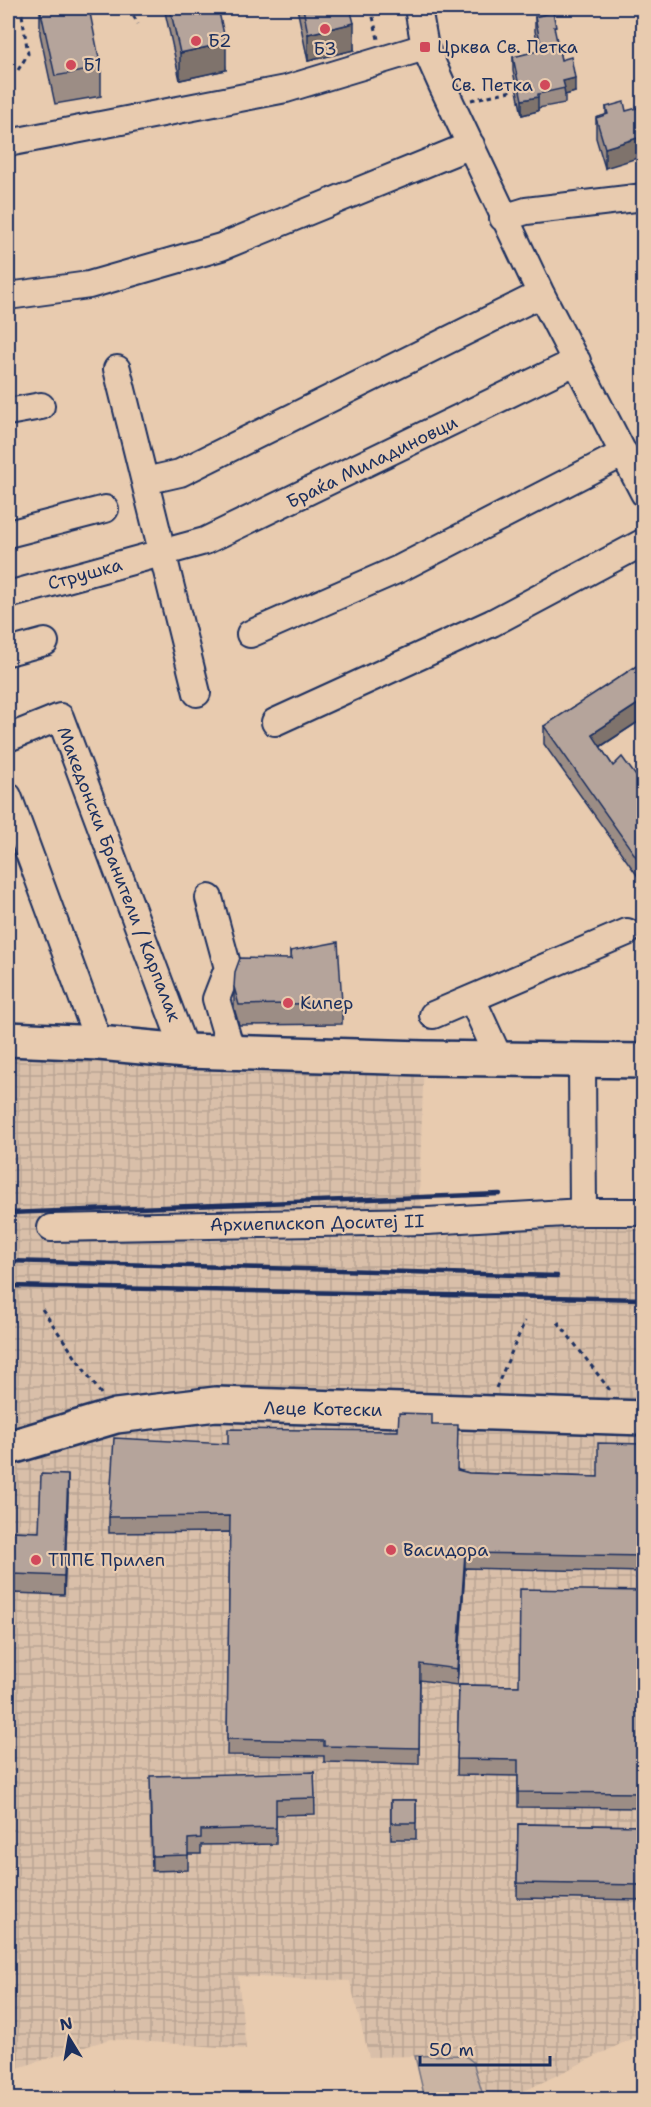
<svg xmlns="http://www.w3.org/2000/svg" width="651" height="2107" viewBox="0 0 651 2107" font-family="'Shantell Sans',sans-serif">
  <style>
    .industrial { fill: url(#industrial-grid) }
    .green { fill: #cab4a3; stroke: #727280; stroke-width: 1.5 }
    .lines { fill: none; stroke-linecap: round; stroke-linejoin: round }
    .minor-casing { stroke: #1b2f5e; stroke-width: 30 }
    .major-casing { stroke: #1b2f5e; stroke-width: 38 }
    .path { stroke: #1b2f5e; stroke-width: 3; stroke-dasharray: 4.5 4.5; stroke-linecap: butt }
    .minor { stroke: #e8cbaf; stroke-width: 26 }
    .major { stroke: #e8cbaf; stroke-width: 33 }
    .rail { stroke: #1b2f5e; stroke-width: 4.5 }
    .wall { fill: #9c8d85; stroke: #1b2f5e; stroke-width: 1.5 }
    .shaded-wall { fill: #7f736c; stroke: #1b2f5e; stroke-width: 1.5 }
    .building { fill: #b5a49b; stroke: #1b2f5e; stroke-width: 1.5 }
    .poi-dot { fill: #d1495b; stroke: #e8cbaf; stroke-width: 2 }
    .labels { text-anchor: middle; stroke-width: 4.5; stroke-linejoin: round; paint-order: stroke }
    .poi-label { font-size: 18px; fill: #1b2f5e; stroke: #e8cbaf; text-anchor: start }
    .street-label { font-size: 18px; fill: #1b2f5e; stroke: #e8cbaf }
  </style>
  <defs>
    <pattern id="industrial-grid" width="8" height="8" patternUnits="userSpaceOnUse" patternTransform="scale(1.5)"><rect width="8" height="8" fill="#d9bfa9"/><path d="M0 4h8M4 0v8" fill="none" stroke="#baa494"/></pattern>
  </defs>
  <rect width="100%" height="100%" fill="#e8cbaf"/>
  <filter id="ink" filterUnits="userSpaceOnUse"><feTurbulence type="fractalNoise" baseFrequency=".0167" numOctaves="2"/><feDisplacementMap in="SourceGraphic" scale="12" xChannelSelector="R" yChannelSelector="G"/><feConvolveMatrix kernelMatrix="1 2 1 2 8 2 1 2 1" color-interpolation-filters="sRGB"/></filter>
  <g filter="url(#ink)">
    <path class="industrial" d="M 8,1039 L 424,1058 L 419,1197 L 427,1221 L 643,1212 L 643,2033 L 508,2099 L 484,2099 L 473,2062 L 464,2055 L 369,2057 L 350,1981 L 238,1976 L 246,2049 L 110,2039 L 8,2071 Z"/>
    <path class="green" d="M 464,2055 L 473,2062 L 484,2099 L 425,2099 L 415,2056 Z"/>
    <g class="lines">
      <defs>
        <path id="minor" d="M 418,8 L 425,47 L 442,85 L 541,294 L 644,493
          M 8,143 L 286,89 L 425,47
          M 503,218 L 526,211 L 644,197
          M 8,296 L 89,285 L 221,247 L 471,145
          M 117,369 L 197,693
          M 8,412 L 41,406
          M 145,481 L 180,473 L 541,294
          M 8,534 L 105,509
          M 8,595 L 205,541 L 577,361
          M 250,634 L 399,569 L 624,453
          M 8,652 L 45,642
          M 275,722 L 492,623 L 644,542
          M 8,738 L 60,717 L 185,1051
          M 8,796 L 99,1043
          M 209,898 L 228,968 L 216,999 L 232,1053
          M 472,999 L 499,1058
          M 433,1015 L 627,932
          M 582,1062 L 583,1212
          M 51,1228 L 427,1221 L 583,1212 L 644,1212"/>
        <path id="major" d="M 8,1039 L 99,1043 L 185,1051 L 424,1058 L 644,1061
          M 8,1448 L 116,1416 L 216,1404 L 644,1418"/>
      </defs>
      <use href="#minor" class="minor-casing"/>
      <use href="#major" class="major-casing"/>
      <path class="path" d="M 129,8 L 138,24
        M 371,8 L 378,39
        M 18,70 L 28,54 L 21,8
        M 471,100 L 511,91
        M 42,1309 L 101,1394
        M 558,1322 L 612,1393
        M 496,1388 L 525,1321"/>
      <use href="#minor" class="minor"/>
      <use href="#major" class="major"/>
      <path class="rail" d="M 8,1213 L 500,1194
        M 8,1261 L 557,1276
        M 8,1286 L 644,1299"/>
    </g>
    <path class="wall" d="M 40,8 L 101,68 L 101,96 L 55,104 L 40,34 Z
      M 165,8 L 218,8 L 226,70 L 180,80 L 165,12 Z
      M 297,8 L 350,8 L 354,50 L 308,61 Z
      M 535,17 L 556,38 L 561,60 L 575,92 L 565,95 L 565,103 L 538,108 L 538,111 L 522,115 L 513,71 L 513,57 L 539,51 L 535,31 Z
      M 606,107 L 626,111 L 605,168 L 596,138 L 596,118 L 606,115 Z
      M 644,718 L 600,747 L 613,766 L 644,787 L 644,885 L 544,744 L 544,726 Z
      M 644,935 L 644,962 L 639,953 L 639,937 Z
      M 290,951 L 342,1003 L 342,1024 L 239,1025 L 234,1008 L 234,987 L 290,959 Z
      M 432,1425 L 458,1470 L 469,1473 L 598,1477 L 644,1444 L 644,1572 L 465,1568 L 457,1685 L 420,1680 L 419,1764 L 324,1762 L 324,1756 L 227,1755 L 230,1532 L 109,1533 L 109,1517 L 228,1444 L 398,1431 Z
      M 68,1494 L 64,1595 L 14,1593 L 12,1644 L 8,1644 L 8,1531 L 39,1532 Z
      M 644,1591 L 644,1808 L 518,1807 L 518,1776 L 457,1775 L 459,1685 L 519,1686 Z
      M 314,1772 L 315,1814 L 276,1815 L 276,1844 L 201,1845 L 201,1854 L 188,1854 L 188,1870 L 152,1871 L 150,1792 Z
      M 391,1800 L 416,1800 L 416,1839 L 391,1839 Z
      M 518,1824 L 643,1826 L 642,1900 L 517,1898 Z"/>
    <path class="shaded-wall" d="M 354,23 L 354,50 L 308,61 L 308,34 Z
      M 226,43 L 226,70 L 180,80 L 180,53 Z
      M 575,78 L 575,92 L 565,95 L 563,81 Z
      M 538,97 L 538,111 L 522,115 L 522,100 Z
      M 644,136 L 644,156 L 605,168 L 605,148 Z
      M 644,700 L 644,718 L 592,752 L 592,734 Z
      M 68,1475 L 68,1494 L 64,1595 L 64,1576 Z
      M 465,1553 L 465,1568 L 457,1685 L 457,1669 Z
      M 14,1574 L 14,1593 L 12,1644 L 12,1625 Z"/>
    <path class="building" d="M 40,8 L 89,8 L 101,68 L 55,76 Z
      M 170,8 L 218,8 L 226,43 L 180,53 Z
      M 303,8 L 350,8 L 354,23 L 308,34 Z
      M 553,12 L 556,27 L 554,27 L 561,60 L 571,57 L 575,78 L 563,81 L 565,88 L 538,94 L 538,97 L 522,100 L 513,57 L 542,50 L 535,17 Z
      M 624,102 L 626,111 L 644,106 L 644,136 L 605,148 L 596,118 L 608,114 L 606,107 Z
      M 644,661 L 644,700 L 592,734 L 613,766 L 622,757 L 644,787 L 644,868 L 544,726 Z
      M 644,935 L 644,946 L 639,937 Z
      M 338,942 L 342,1003 L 239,1005 L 234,987 L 235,972 L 240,958 L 292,959 L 290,951 Z
      M 399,1413 L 432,1414 L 432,1425 L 458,1425 L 457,1470 L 469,1473 L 598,1477 L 598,1443 L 644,1444 L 644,1556 L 465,1553 L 457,1669 L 420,1664 L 419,1748 L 324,1746 L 324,1741 L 227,1739 L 230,1516 L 109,1517 L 114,1438 L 228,1444 L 228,1429 L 398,1431 Z
      M 41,1474 L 68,1475 L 64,1576 L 14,1574 L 12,1625 L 8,1625 L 8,1531 L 39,1532 Z
      M 520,1589 L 644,1591 L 644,1793 L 518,1792 L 518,1760 L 457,1759 L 459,1685 L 519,1686 Z
      M 314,1772 L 315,1798 L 276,1799 L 276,1828 L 201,1830 L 201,1838 L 188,1839 L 188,1855 L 152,1856 L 150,1776 Z
      M 391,1800 L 416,1800 L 416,1823 L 391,1823 Z
      M 518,1824 L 643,1826 L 642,1885 L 517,1883 Z"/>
  </g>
  <g class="poi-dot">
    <circle cx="325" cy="29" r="6"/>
    <circle cx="196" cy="41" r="6"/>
    <rect x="419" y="41" width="12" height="12" rx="3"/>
    <circle cx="71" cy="65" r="6"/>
    <circle cx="545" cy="85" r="6"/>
    <circle cx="288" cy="1003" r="6"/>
    <circle cx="391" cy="1550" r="6"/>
    <circle cx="36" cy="1560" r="6"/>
  </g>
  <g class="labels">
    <g class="poi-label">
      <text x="208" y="47">Б2</text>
      <text x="437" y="53">Црква Св. Петка</text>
      <text x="325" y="55" text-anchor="middle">Б3</text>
      <text x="83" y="71">Б1</text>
      <text x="533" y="91" text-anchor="end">Св. Петка</text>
      <text x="300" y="1009">Кипер</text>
      <text x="403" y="1556">Васидора</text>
      <text x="48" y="1566">ТППЕ Прилеп</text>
    </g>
    <g class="street-label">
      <text transform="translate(372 462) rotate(-26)" y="6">Браќа Миладиновци</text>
      <text transform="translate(85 574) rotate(-15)" y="6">Струшка</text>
      <text transform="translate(119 874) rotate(69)" y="6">Македонски Бранители / Карпалак</text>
      <text transform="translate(317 1223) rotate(-1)" y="6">Архиепископ Доситеј II</text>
      <text transform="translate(323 1409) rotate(1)" y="6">Леце Котески</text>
    </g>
  </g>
  <rect width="651" height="2107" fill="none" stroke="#e8cbaf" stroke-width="30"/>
  <rect x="15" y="15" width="621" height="2077" fill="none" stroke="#1b2f5e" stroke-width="2" filter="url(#ink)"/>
  <g transform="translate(69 2038) rotate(349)" stroke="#e8cbaf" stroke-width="4.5" paint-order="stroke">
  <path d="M0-4.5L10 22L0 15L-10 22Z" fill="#1b2f5e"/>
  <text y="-9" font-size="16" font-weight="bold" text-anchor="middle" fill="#1b2f5e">N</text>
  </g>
  <path d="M420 2056v9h130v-9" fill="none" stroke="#1b2f5e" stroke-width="3"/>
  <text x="429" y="2056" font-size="18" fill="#1b2f5e" stroke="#e8cbaf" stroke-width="4.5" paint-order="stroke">50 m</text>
</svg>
